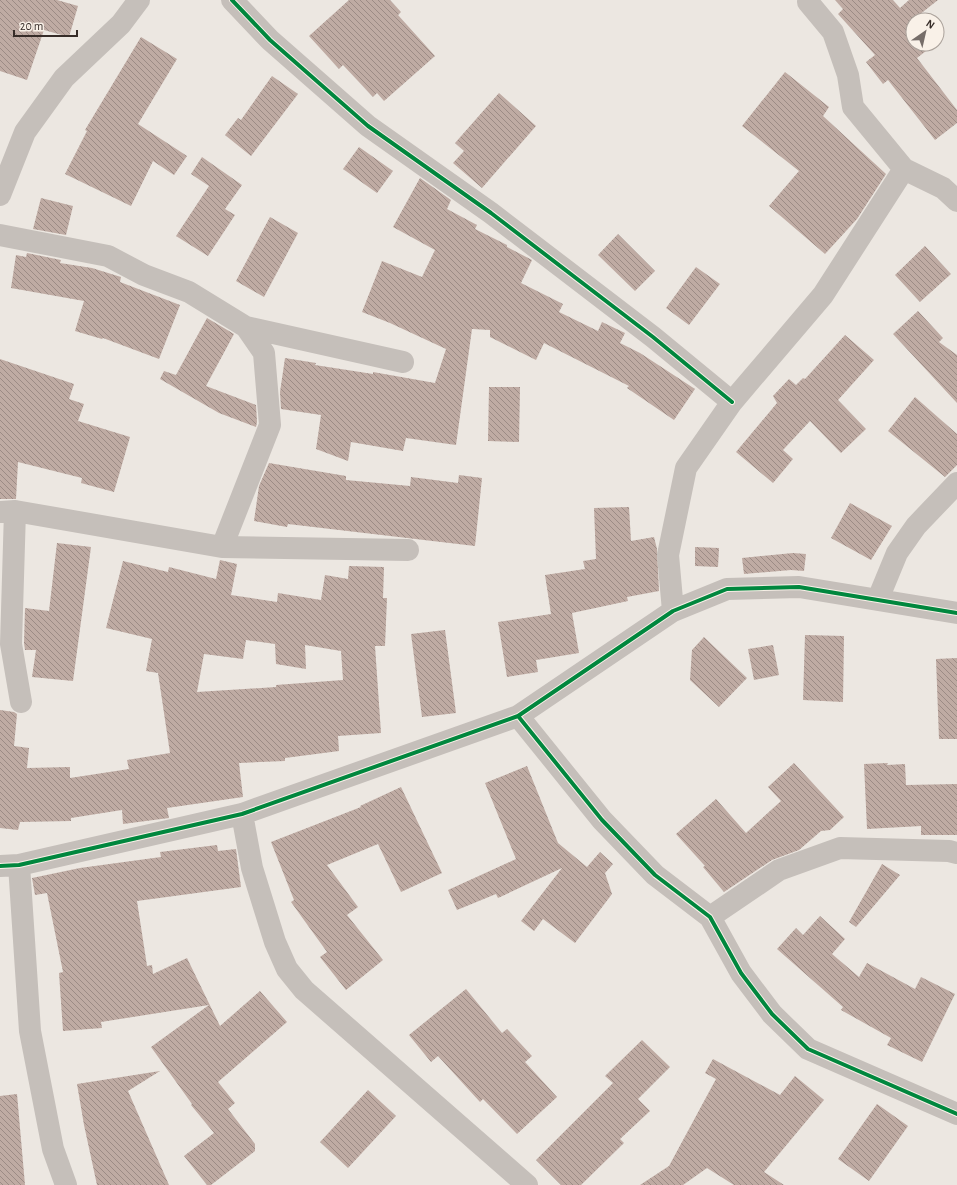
<svg xmlns="http://www.w3.org/2000/svg" width="957" height="1185" viewBox="0 0 957 1185" font-family="'Alegreya Sans',sans-serif">
  <style>
    .building { fill: url(#building-back-hatch); fill-rule: evenodd }
    .lines { fill: none; stroke-linecap: round; stroke-linejoin: round }
    .street { stroke: #c5bfba; stroke-width: 22 }
    .cycleway-casing { stroke: #f9f1e8; stroke-width: 6 }
    .cycleway { stroke: #00873e; stroke-width: 4 }
  </style>
  <defs>
    <pattern id="building-back-hatch" width="6" height="6" patternUnits="userSpaceOnUse"><rect width="6" height="6" fill="#bfaba3"/><path d="M-1 5l2 2M0 0l6 6M5-1l2 2" fill="none" stroke="#9c8b85"/></pattern>
  </defs>
  <rect width="100%" height="100%" fill="#ece7e1"/>
  <path class="building" d="M 0,0 L 57,0 L 78,6 L 69,37 L 44,30 L 27,80 L 0,71 Z
    M 349,0 L 390,0 L 401,12 L 398,15 L 435,56 L 384,101 L 377,93 L 373,97 L 343,65 L 339,69 L 309,36 Z
    M 835,0 L 893,0 L 900,8 L 909,0 L 938,0 L 919,15 L 923,20 L 913,20 L 913,44 L 935,44 L 917,58 L 957,110 L 957,123 L 935,140 L 888,80 L 883,84 L 866,62 L 875,55 L 838,14 L 843,9 Z
    M 141,37 L 177,59 L 138,124 L 187,156 L 174,175 L 153,161 L 131,206 L 65,174 L 87,131 L 85,130 Z
    M 785,72 L 829,107 L 823,116 L 886,174 L 857,219 L 825,254 L 769,206 L 799,171 L 742,126 Z
    M 272,76 L 298,94 L 251,156 L 225,135 L 238,118 L 241,120 Z
    M 499,93 L 536,126 L 482,188 L 453,163 L 464,151 L 455,143 Z
    M 359,147 L 393,171 L 377,193 L 343,169 Z
    M 202,157 L 242,185 L 225,209 L 235,215 L 208,256 L 176,236 L 209,186 L 191,174 Z
    M 420,178 L 451,200 L 447,209 L 477,225 L 475,229 L 507,245 L 507,247 L 532,260 L 521,283 L 563,304 L 559,312 L 598,331 L 602,322 L 625,333 L 620,343 L 640,353 L 695,389 L 674,420 L 627,388 L 629,386 L 544,343 L 536,360 L 490,337 L 490,330 L 472,329 L 456,445 L 406,438 L 403,451 L 351,442 L 348,461 L 316,449 L 321,415 L 281,409 L 280,392 L 285,358 L 316,363 L 315,365 L 373,374 L 373,372 L 435,383 L 446,349 L 390,323 L 362,312 L 382,261 L 422,277 L 435,250 L 393,227 Z
    M 41,198 L 73,206 L 66,235 L 33,229 Z
    M 270,217 L 298,233 L 264,297 L 236,281 Z
    M 618,234 L 655,271 L 635,291 L 598,255 Z
    M 925,246 L 951,274 L 920,302 L 895,275 Z
    M 27,253 L 61,260 L 60,263 L 92,268 L 121,277 L 120,282 L 180,305 L 159,359 L 103,338 L 102,339 L 75,331 L 84,301 L 11,288 L 16,255 L 26,257 Z
    M 696,267 L 720,284 L 689,325 L 666,308 Z
    M 918,311 L 943,338 L 939,342 L 957,355 L 957,403 L 893,334 Z
    M 207,318 L 234,334 L 206,386 L 256,405 L 257,422 L 256,427 L 219,413 L 160,379 L 164,371 L 176,375 Z
    M 845,335 L 874,360 L 838,400 L 866,429 L 841,453 L 810,421 L 783,450 L 793,459 L 773,483 L 736,452 L 777,403 L 773,396 L 789,379 L 796,385 L 803,378 L 805,379 Z
    M 0,359 L 74,384 L 69,399 L 84,404 L 78,421 L 130,437 L 114,492 L 81,483 L 82,478 L 18,462 L 16,499 L 0,499 Z
    M 489,387 L 520,387 L 519,442 L 488,441 Z
    M 915,397 L 957,434 L 957,465 L 945,477 L 888,431 Z
    M 269,463 L 346,476 L 346,480 L 410,486 L 411,477 L 458,483 L 459,475 L 482,478 L 475,546 L 288,524 L 287,527 L 254,521 L 259,486 Z
    M 850,503 L 892,526 L 871,560 L 831,538 Z
    M 629,507 L 631,541 L 654,537 L 657,549 L 659,591 L 627,597 L 628,601 L 572,613 L 579,653 L 536,660 L 538,672 L 507,677 L 498,622 L 551,614 L 545,575 L 585,569 L 583,561 L 596,559 L 594,508 Z
    M 57,543 L 91,547 L 73,681 L 32,677 L 36,650 L 25,650 L 24,643 L 25,608 L 49,611 Z
    M 695,547 L 719,548 L 718,567 L 695,566 Z
    M 793,553 L 806,554 L 804,571 L 791,570 L 744,574 L 742,558 Z
    M 220,560 L 237,564 L 231,595 L 277,602 L 278,593 L 321,600 L 325,575 L 348,579 L 349,566 L 384,567 L 383,598 L 387,598 L 385,646 L 375,646 L 381,733 L 338,736 L 339,751 L 285,758 L 285,761 L 239,763 L 243,797 L 167,808 L 169,818 L 123,824 L 122,810 L 71,818 L 71,821 L 20,822 L 18,830 L 0,828 L 0,710 L 14,712 L 17,714 L 14,746 L 29,748 L 27,768 L 70,767 L 70,778 L 129,769 L 127,760 L 170,753 L 158,673 L 146,671 L 152,639 L 106,628 L 123,561 L 168,572 L 169,567 L 216,579 ZM 246,640 L 275,644 L 276,664 L 306,669 L 305,645 L 341,651 L 343,680 L 276,685 L 276,687 L 197,692 L 204,654 L 243,659 Z
    M 445,630 L 456,713 L 422,717 L 411,634 Z
    M 805,635 L 844,636 L 843,702 L 803,700 Z
    M 704,637 L 747,678 L 719,707 L 690,680 L 692,650 Z
    M 773,645 L 779,675 L 754,680 L 748,649 Z
    M 957,658 L 957,739 L 939,739 L 936,659 Z
    M 794,763 L 844,817 L 830,830 L 821,831 L 799,850 L 772,860 L 724,892 L 703,867 L 705,866 L 676,834 L 716,799 L 746,833 L 781,801 L 768,787 Z
    M 888,763 L 887,765 L 905,764 L 906,785 L 957,784 L 957,835 L 921,835 L 921,826 L 867,829 L 864,764 Z
    M 527,766 L 558,843 L 587,867 L 600,852 L 613,864 L 605,873 L 612,894 L 575,943 L 543,919 L 534,931 L 521,921 L 562,868 L 498,898 L 496,894 L 457,910 L 448,890 L 516,859 L 485,783 Z
    M 401,787 L 442,873 L 401,892 L 378,844 L 327,865 L 358,907 L 347,915 L 383,960 L 346,990 L 320,957 L 327,952 L 291,902 L 294,900 L 271,842 L 361,807 L 360,806 Z
    M 217,845 L 218,851 L 236,849 L 241,887 L 137,901 L 147,966 L 152,965 L 153,974 L 187,958 L 220,1026 L 260,991 L 287,1022 L 218,1082 L 235,1103 L 228,1109 L 255,1144 L 255,1151 L 211,1185 L 207,1185 L 184,1156 L 214,1133 L 191,1105 L 192,1104 L 151,1047 L 209,1005 L 101,1022 L 102,1028 L 63,1031 L 59,973 L 63,972 L 47,893 L 35,895 L 32,878 L 80,868 L 161,857 L 160,852 Z
    M 882,864 L 900,875 L 856,927 L 849,922 Z
    M 820,916 L 845,939 L 832,954 L 859,977 L 867,963 L 915,989 L 921,977 L 955,994 L 922,1062 L 887,1045 L 891,1038 L 841,1010 L 843,1007 L 777,949 L 796,928 L 803,935 Z
    M 466,989 L 502,1033 L 507,1029 L 532,1056 L 525,1062 L 557,1097 L 517,1134 L 483,1099 L 480,1102 L 438,1056 L 431,1062 L 409,1035 Z
    M 642,1040 L 670,1067 L 638,1099 L 650,1111 L 620,1139 L 624,1143 L 581,1185 L 561,1185 L 536,1160 L 613,1083 L 605,1076 Z
    M 713,1059 L 780,1095 L 795,1076 L 824,1100 L 764,1172 L 784,1185 L 734,1185 L 707,1168 L 683,1185 L 640,1185 L 669,1166 L 716,1079 L 705,1073 Z
    M 160,1071 L 128,1091 L 169,1185 L 97,1185 L 84,1125 L 77,1084 Z
    M 368,1090 L 396,1116 L 348,1168 L 320,1142 Z
    M 17,1094 L 25,1185 L 0,1185 L 0,1096 Z
    M 877,1104 L 908,1126 L 869,1181 L 838,1159 Z"/>
  <g class="lines">
    <path class="street" d="M 232,0 L 270,40 L 368,126 L 491,213 L 653,337 L 732,402
      M 808,2 L 833,32 L 848,75 L 853,107 L 904,169 L 943,188 L 957,201
      M 0,195 L 25,132 L 64,78 L 121,24 L 139,0
      M 0,235 L 108,256 L 144,275 L 189,292 L 246,327 L 403,362
      M 15,511 L 11,644 L 21,702
      M 0,512 L 15,511 L 222,547 L 408,550
      M 222,547 L 270,425 L 264,353 L 246,327
      M 878,599 L 897,553 L 916,526 L 957,483
      M 673,611 L 668,555 L 686,468 L 732,402 L 823,295 L 904,169
      M 518,716 L 602,820 L 655,875 L 710,917 L 741,973 L 772,1014 L 808,1049 L 957,1114
      M 242,814 L 252,868 L 275,942 L 287,969 L 304,990 L 527,1185
      M 19,865 L 30,1031 L 53,1149 L 66,1185
      M 0,866 L 19,865 L 242,814 L 518,716 L 673,611 L 727,589 L 799,587 L 957,613
      M 710,917 L 779,870 L 840,848 L 949,851 L 957,853"/>
    <defs>
      <path id="cycleway" d="M 232,0 L 270,40 L 368,126 L 491,213 L 653,337 L 732,402
        M 518,716 L 602,820 L 655,875 L 710,917 L 741,973 L 772,1014 L 808,1049 L 957,1114
        M 0,866 L 19,865 L 242,814 L 518,716 L 673,611 L 727,589 L 799,587 L 957,613"/>
    </defs>
    <use href="#cycleway" class="cycleway-casing"/>
    <use href="#cycleway" class="cycleway"/>
  </g>
  <g transform="translate(925 32) rotate(34)"><circle r="19" fill="#f9f1e8" stroke="#aba29b"/>
  <path d="M0-3L7 15L0 10L-7 15Z" fill="#766d69"/>
  <text y="-6" font-size="11" font-weight="bold" text-anchor="middle" fill="#362c28">N</text>
  </g>
  <path d="M14 30v6h63v-6" fill="none" stroke="#362c28" stroke-width="2"/>
  <text x="20" y="30" font-size="12" fill="#362c28" stroke="#f9f1e8" stroke-width="3" paint-order="stroke">20 m</text>
</svg>
